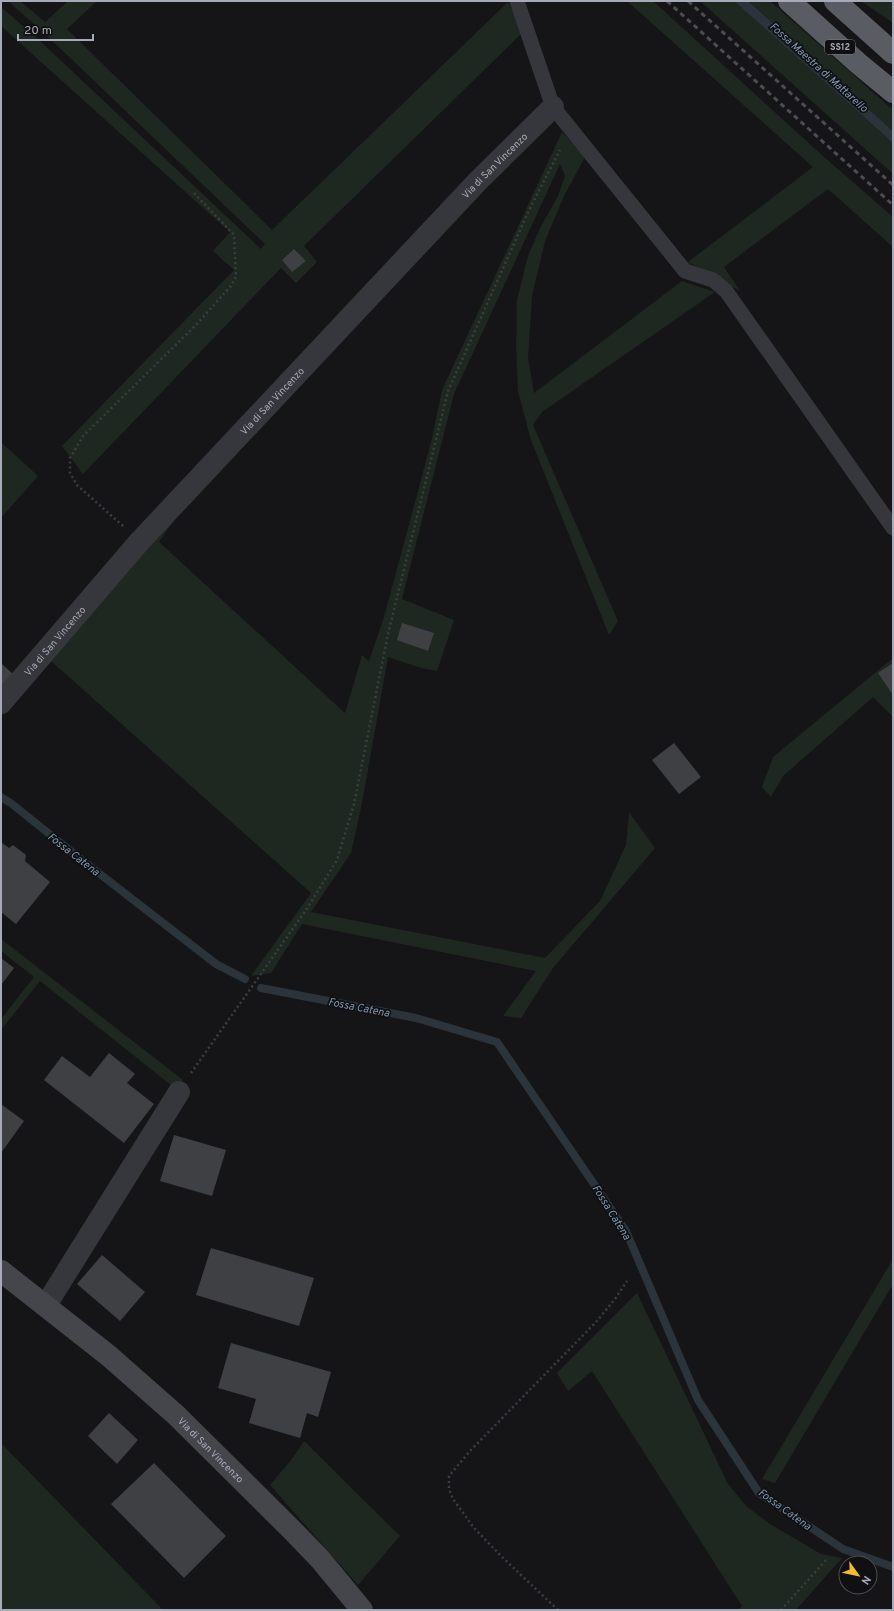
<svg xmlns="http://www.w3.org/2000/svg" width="894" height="1611" viewBox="0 0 894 1611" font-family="Overpass,sans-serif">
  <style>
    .green { fill: #1f2721 }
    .water { fill: #2b333b }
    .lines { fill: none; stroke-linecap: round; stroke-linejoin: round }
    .stream { stroke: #2b333b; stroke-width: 8 }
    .building { fill: #3f4044 }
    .path { stroke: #3c3e43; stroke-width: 2.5; stroke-dasharray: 2 3; stroke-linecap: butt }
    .service { stroke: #36373c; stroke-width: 15 }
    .minor { stroke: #36373c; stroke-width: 22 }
    .secondary { stroke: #44464c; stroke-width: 22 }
    .trunk { stroke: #5a5c64; stroke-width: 22 }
    .rail { stroke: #4b4d53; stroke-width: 3; stroke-dasharray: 5 4; stroke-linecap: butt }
    .labels { text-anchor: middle; stroke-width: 3.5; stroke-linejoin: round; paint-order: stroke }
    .shield { fill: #101012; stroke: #7a7c86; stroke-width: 1 }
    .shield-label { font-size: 9px; font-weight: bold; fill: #a7abb7 }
    .street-label { font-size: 10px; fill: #a7abb7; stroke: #101012 }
    .water-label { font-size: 11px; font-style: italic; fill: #7e97b2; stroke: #101012 }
  </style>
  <rect width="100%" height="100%" fill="#151517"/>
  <path class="green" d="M 8,1 L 20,1 L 45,22 L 68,1 L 97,1 L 67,29 L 272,230 L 508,2 L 524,31 L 304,246 L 317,262 L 296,283 L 281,268 L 83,474 L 62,446 L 234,270 L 213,251 L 230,232 L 1,26 L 1,7 L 38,39 L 261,249 L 265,244 L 44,33 Z
    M 627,1 L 653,1 L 824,157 L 893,217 L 893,247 L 828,189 L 724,267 L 740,291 L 688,262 L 813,167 Z
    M 700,1 L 734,1 L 893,143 L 893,174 Z
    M 748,1 L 770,1 L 893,110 L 893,131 Z
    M 861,1 L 893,1 L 893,23 L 890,21 Z
    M 562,132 L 585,157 L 564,196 L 545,241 L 532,296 L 528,358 L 534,393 L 682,281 L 715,292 L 542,412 L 533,425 L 618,621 L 609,635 L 531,440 L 518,391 L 516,346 L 517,300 L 528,256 L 539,230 L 558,196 L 565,176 L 560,164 L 454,394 L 402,599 L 454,620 L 437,671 L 421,668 L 388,657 L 362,803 L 351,853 L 311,912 L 545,958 L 600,901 L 626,845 L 629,812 L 655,848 L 553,968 L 521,1018 L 503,1016 L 536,971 L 302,924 L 271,973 L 251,976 L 311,893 L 50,660 L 190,497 L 159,542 L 345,713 L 362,655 L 369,661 L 384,617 L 417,495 L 432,438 L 442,390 Z
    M 1,442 L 38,476 L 1,518 Z
    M 893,658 L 893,717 L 873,697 L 783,776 L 771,797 L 762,787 L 773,757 Z
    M 1,939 L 183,1080 L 176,1089 L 40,981 L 1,1030 L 1,1019 L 34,977 L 1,951 Z
    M 893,1259 L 893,1284 L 775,1483 L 762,1479 Z
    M 637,1293 L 728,1484 L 746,1506 L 770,1524 L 821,1554 L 842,1558 L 796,1610 L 738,1610 L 742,1606 L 592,1371 L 568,1391 L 557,1373 Z
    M 304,1441 L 400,1536 L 358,1585 L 270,1485 L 292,1459 Z
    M 1,1443 L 163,1610 L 1,1610 Z"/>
  <path class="water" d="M 734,1 L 748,1 L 893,131 L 893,143 Z"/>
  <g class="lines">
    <path class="stream" d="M 1,797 L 12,804 L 87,864 L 216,964 L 245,979
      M 261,988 L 416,1018 L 497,1042 L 626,1231 L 698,1400 L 759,1493 L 843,1549 L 893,1567"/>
  </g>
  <path class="building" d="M 294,249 L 306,261 L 292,272 L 282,260 Z
    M 402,623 L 434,633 L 428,651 L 397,640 Z
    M 1,663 L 15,676 L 1,691 Z
    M 893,663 L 893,695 L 878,673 Z
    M 674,743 L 701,777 L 679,794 L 652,760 Z
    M 1,842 L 9,848 L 13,845 L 26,855 L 25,861 L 50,882 L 16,924 L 1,912 Z
    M 1,958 L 14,968 L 1,985 Z
    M 109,1053 L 135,1074 L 127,1083 L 154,1104 L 124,1143 L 44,1080 L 62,1056 L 90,1077 Z
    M 1,1104 L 24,1121 L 1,1153 Z
    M 174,1135 L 226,1150 L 212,1196 L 160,1181 Z
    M 211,1248 L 314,1278 L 299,1326 L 196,1295 Z
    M 102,1255 L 145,1292 L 120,1321 L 77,1284 Z
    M 231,1343 L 331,1372 L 318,1417 L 307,1413 L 300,1438 L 249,1423 L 256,1399 L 218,1388 Z
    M 109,1413 L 138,1440 L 117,1464 L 88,1436 Z
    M 154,1463 L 226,1536 L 184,1578 L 111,1504 Z"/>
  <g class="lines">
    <path class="path" d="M 123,526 L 77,485 L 70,473 L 70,458 L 83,436 L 196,325 L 230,287 L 236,277 L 234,235 L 194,193
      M 191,1073 L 306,910 L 337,860 L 354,804 L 388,634 L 448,391 L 530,208 L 560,150
      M 558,1610 L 502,1557 L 474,1528 L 453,1499 L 449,1489 L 449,1476 L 470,1451 L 597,1321 L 615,1299 L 627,1281
      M 781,1610 L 828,1558"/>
    <path class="service" d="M 517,1 L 553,107 L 685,271 L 713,280 L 726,291 L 893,528"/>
    <g class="minor">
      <path id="s1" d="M 1,703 L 140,541 L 477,182 L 553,107"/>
      <path d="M 46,1305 L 179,1092"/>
    </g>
    <path class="secondary" id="s2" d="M 1,1271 L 109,1356 L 176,1415 L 292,1530 L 320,1559 L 362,1610"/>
    <path class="trunk" d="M 789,1 L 859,64 L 893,92
      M 835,1 L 893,53"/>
    <path class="rail" d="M 667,1 L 893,205
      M 688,1 L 893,185"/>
  </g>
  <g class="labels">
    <rect class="shield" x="825" y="40" width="30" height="14" rx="3"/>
    <g class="shield-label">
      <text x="840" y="50">SS12</text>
    </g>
    <g class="street-label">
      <text dy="4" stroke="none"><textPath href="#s1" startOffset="730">Via di San Vincenzo</textPath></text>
      <text dy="4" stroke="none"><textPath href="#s1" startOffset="406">Via di San Vincenzo</textPath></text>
      <text dy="4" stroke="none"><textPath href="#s1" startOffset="82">Via di San Vincenzo</textPath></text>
      <text dy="4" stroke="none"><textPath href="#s2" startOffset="276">Via di San Vincenzo</textPath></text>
    </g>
    <g class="water-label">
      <text transform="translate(819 67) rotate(42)" y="4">Fossa Maestra di Mattarello</text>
      <text transform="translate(74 854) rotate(38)" y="4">Fossa Catena</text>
      <text transform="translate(359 1007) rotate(11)" y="4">Fossa Catena</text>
      <text transform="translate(612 1212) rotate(58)" y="4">Fossa Catena</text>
      <text transform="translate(785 1509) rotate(36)" y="4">Fossa Catena</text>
    </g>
  </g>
  <rect width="894" height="1611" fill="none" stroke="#a7abb7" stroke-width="4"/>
  <g transform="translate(858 1575) rotate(123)"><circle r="19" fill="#101012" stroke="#4c4e54"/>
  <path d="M0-3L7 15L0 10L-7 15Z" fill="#f0ba34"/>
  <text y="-6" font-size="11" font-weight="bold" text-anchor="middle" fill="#a7abb7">N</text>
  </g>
  <path d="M18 34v6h75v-6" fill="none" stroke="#a7abb7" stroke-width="2"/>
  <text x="24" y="34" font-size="12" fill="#a7abb7" stroke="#101012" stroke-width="3" paint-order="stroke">20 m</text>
</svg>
